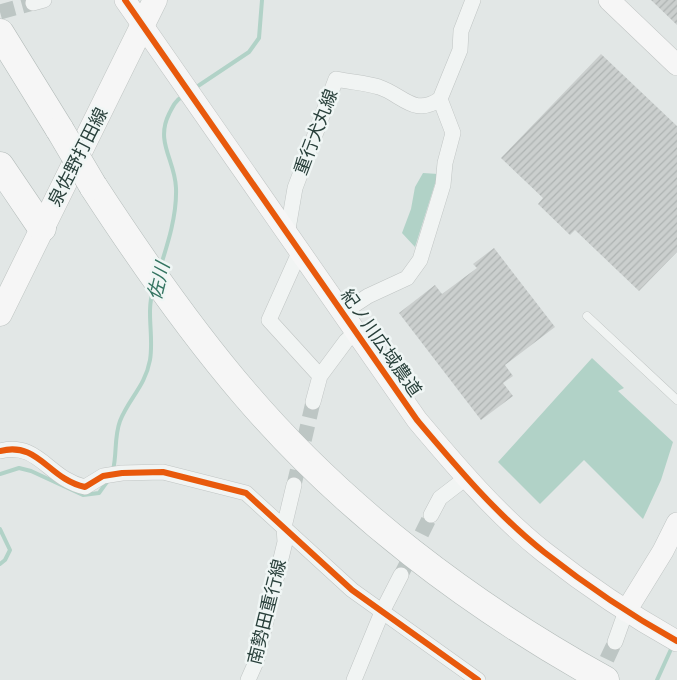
<svg xmlns="http://www.w3.org/2000/svg" width="677" height="680" viewBox="0 0 677 680" font-family="Rubik,'Noto Sans JP',sans-serif">
  <style>
    .water { fill: #b1d2c7 }
    .lines { fill: none; stroke-linecap: round; stroke-linejoin: round }
    .stream { stroke: #b1d2c7; stroke-width: 4 }
    .building { fill: url(#building-hatch) }
    .street-tunnel { stroke: #bdc6c4; stroke-width: 15; stroke-dasharray: 15 8; stroke-linecap: butt }
    .lane-casing { stroke: #c0c5c4; stroke-width: 9 }
    .street-casing { stroke: #c0c5c4; stroke-width: 16 }
    .secondary-casing { stroke: #c0c5c4; stroke-width: 22 }
    .primary-casing { stroke: #bfc5c3; stroke-width: 25 }
    .highway-casing { stroke: #b4bcba; stroke-width: 29 }
    .lane { stroke: #f1f4f3; stroke-width: 8 }
    .street { stroke: #f1f4f3; stroke-width: 15 }
    .secondary { stroke: #f6f6f6; stroke-width: 21 }
    .primary { stroke: #f6f6f6; stroke-width: 24 }
    .highway { stroke: #f6f6f6; stroke-width: 28 }
    .highway-bridge-casing { stroke: #b4bcba; stroke-width: 29; stroke-linecap: butt }
    .highway-bridge { stroke: #f6f6f6; stroke-width: 28 }
    .cycleway-casing { stroke: #f0f6f5; stroke-width: 9 }
    .cycleway { stroke: #e8590c; stroke-width: 6 }
    .labels { text-anchor: middle; stroke-width: 5; stroke-linejoin: round; paint-order: stroke }
    .street-label { font-size: 18px; fill: #29403b; stroke: #f0f6f5 }
    .water-label { font-size: 19px; font-style: italic; fill: #347461; stroke: #f0f6f5 }
  </style>
  <defs>
    <pattern id="building-hatch" width="6" height="6" patternUnits="userSpaceOnUse" patternTransform="scale(1.25)"><rect width="6" height="6" fill="#cbcfce"/><path d="M-1 1l2-2M0 6l6-6M5 7l2-2" fill="none" stroke="#aeb3b2"/></pattern>
  </defs>
  <rect width="100%" height="100%" fill="#e2e7e6"/>
  <path class="water" d="M 423,173 L 438,174 L 415,247 L 402,233 L 411,209 L 415,187 Z
    M 592,358 L 624,388 L 618,391 L 673,442 L 661,480 L 643,519 L 584,460 L 540,504 L 498,462 Z"/>
  <g class="lines">
    <path class="stream" d="M 195,88 L 249,52 L 259,38 L 262,0
      M 160,268 C 168,243 177,215 176,188 C 175,160 155,142 169,114 C 173,106 175,101 183,96
      M 113,470 C 117,454 114,437 120,421 C 129,398 145,387 150,360 C 154,337 146,312 153,291
      M 0,474 L 19,468 L 31,471 L 83,495 L 99,493 L 109,479
      M 0,529 L 10,550 L 5,560 L 0,564
      M 657,680 L 672,647"/>
  </g>
  <path class="building" d="M 651,0 L 677,0 L 677,25 Z
    M 601,54 L 677,126 L 677,252 L 639,291 L 575,230 L 570,235 L 538,204 L 543,198 L 501,158 Z
    M 494,248 L 555,327 L 505,365 L 513,376 L 503,383 L 513,396 L 481,420 L 399,313 L 435,285 L 442,294 L 477,268 L 473,264 Z"/>
  <g class="lines">
    <path class="street-tunnel" d="M 0,12 L 33,3
      M 294,485 L 313,402
      M 401,575 L 431,515
      M 597,680 L 615,642"/>
    <defs>
      <path id="lane" d="M 587,316 L 677,400"/>
      <path id="street" d="M 33,3 L 44,0
        M 287,235 L 295,188 L 336,79 C 350,82 366,83 379,87 C 403,95 414,117 440,99
        M 299,253 L 269,320 L 320,376 L 313,402
        M 342,313 L 368,296 L 407,278 L 420,260 L 443,185 L 445,163 L 453,133 L 440,99 L 460,50 L 461,31 L 473,0
        M 320,376 L 346,341 L 356,332
        M 0,451 C 39,441 48,479 85,487 L 103,476 L 122,473 L 163,472 L 246,493 L 352,590 L 478,680
        M 431,515 L 440,498 L 466,478
        M 615,642 L 626,611
        M 248,680 L 256,662 L 285,542 L 284,527 L 294,485
        M 354,680 L 382,612 L 401,575"/>
      <path id="secondary" d="M 125,0 L 417,420 C 455,465 497,515 544,552 C 586,585 630,615 677,641
        M 609,0 L 677,65
        M 626,611 L 663,551 L 677,523"/>
      <path id="primary" d="M 0,314 L 155,0"/>
      <path id="highway" d="M 0,33 L 60,130
        M 0,166 L 42,228
        M 93,186 C 140,258 189,329 245,394 C 344,510 471,606 605,680"/>
    </defs>
    <use href="#lane" class="lane-casing"/>
    <use href="#street" class="street-casing"/>
    <use href="#secondary" class="secondary-casing"/>
    <use href="#primary" class="primary-casing"/>
    <use href="#highway" class="highway-casing"/>
    <use href="#lane" class="lane"/>
    <use href="#street" class="street"/>
    <use href="#secondary" class="secondary"/>
    <use href="#primary" class="primary"/>
    <use href="#highway" class="highway"/>
    <defs>
      <path id="highway-bridge" d="M 60,130 L 93,186"/>
    </defs>
    <use href="#highway-bridge" class="highway-bridge-casing"/>
    <use href="#highway-bridge" class="highway-bridge"/>
    <defs>
      <path id="cycleway" d="M 125,0 L 417,420 C 455,465 497,515 544,552 C 586,585 630,615 677,641
        M 0,451 C 39,441 48,479 85,487 L 103,476 L 122,473 L 163,472 L 246,493 L 352,590 L 478,680"/>
    </defs>
    <use href="#cycleway" class="cycleway-casing"/>
    <use href="#cycleway" class="cycleway"/>
  </g>
  <g class="labels">
    <g class="street-label">
      <text transform="translate(316 132) rotate(-69)" y="6">重行犬丸線</text>
      <text transform="translate(78 157) rotate(-63)" y="6">泉佐野打田線</text>
      <text transform="translate(381 343) rotate(55)" y="6">紀ノ川広域農道</text>
      <text transform="translate(267 612) rotate(-76)" y="6">南勢田重行線</text>
    </g>
    <g class="water-label">
      <text transform="translate(158 281) rotate(-76)" y="7">佐川</text>
    </g>
  </g>
</svg>
